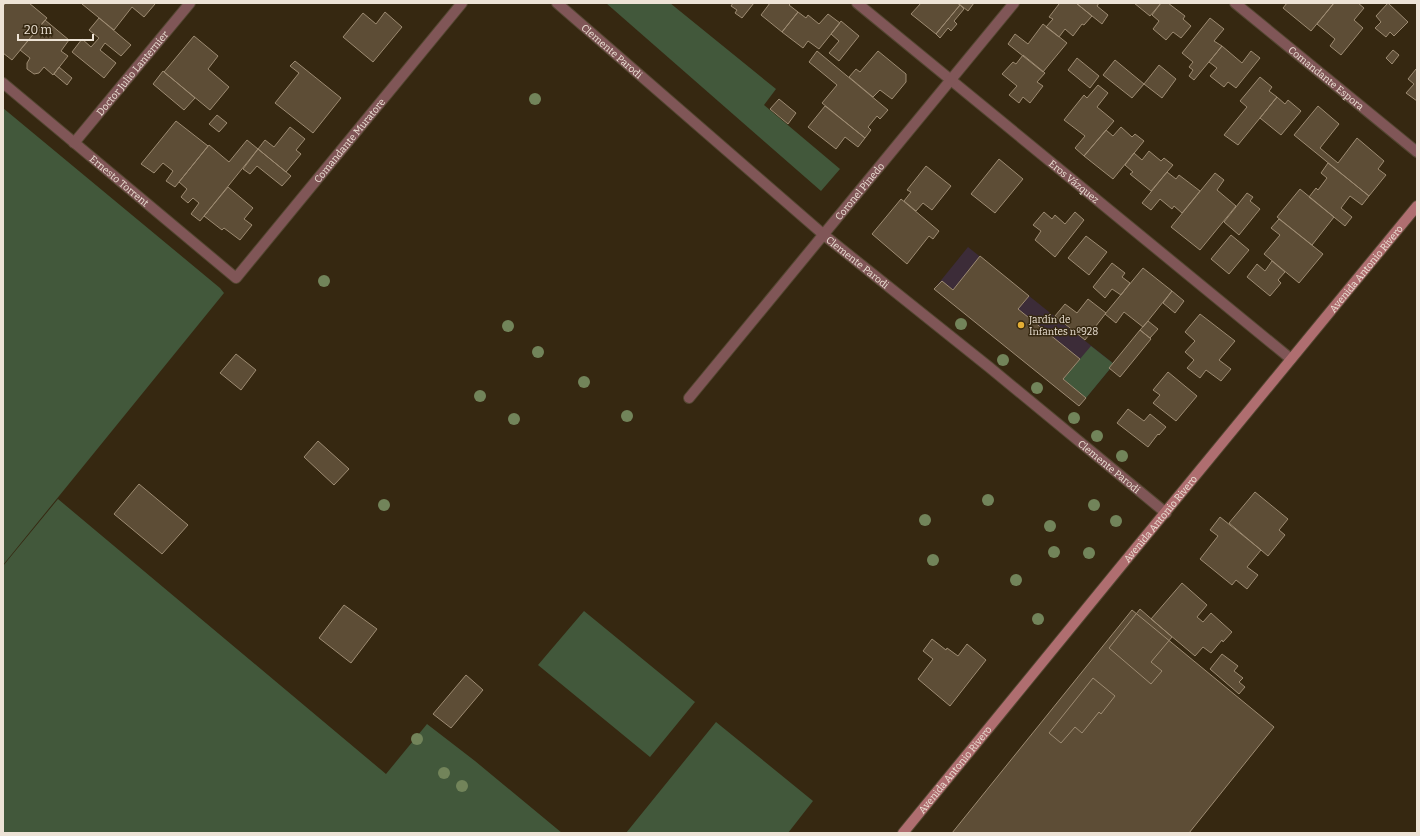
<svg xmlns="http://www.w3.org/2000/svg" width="1420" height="836" viewBox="0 0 1420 836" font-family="Bitter,serif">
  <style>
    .education { fill: #3c2c38 }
    .green { fill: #42583b }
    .building { fill: #5d4d36; stroke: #9d8b72 }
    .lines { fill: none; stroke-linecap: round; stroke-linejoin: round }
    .minor-casing { stroke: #534631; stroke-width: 12 }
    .secondary-casing { stroke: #534631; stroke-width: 12 }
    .minor { stroke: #805657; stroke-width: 10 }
    .secondary { stroke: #af6e70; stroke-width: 10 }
    .tree { fill: #72845a }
    .poi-dot { fill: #e4ae35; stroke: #362811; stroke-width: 1.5 }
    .labels { text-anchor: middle; stroke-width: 3; stroke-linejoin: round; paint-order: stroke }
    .street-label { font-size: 10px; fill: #ede3d6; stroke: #362811 }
    .poi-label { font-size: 10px; fill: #ede3d6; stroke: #362811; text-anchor: start }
  </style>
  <rect width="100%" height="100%" fill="#362811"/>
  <path class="education" d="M 968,247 L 1114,364 L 1079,406 L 934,289 Z"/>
  <path class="green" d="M 606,3 L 670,3 L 776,89 L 764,105 L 840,169 L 821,191 Z
    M 3,108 L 220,288 L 224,293 L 3,565 Z
    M 1091,346 L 1114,364 L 1086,398 L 1063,379 Z
    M 58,499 L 386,774 L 427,724 L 475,761 L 562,833 L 3,833 L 3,566 Z
    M 584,611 L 695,702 L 650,757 L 538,665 Z
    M 716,722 L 813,801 L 788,833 L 626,833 Z"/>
  <path class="building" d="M 6,3 L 29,3 L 47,18 L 12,60 L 3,53 L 3,6 Z
    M 84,3 L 154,3 L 155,4 L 144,17 L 132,7 L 114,30 L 82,4 Z
    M 733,3 L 754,3 L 742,18 L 735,13 L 737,10 L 731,6 Z
    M 770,3 L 791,3 L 789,5 L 798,12 L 782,32 L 761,15 Z
    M 921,3 L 957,3 L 960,5 L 936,34 L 911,14 Z
    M 958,3 L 974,3 L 968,11 Z
    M 1058,3 L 1076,3 L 1092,16 L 1084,25 L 1082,24 L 1073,36 L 1065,29 L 1059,37 L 1046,27 L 1053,19 L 1049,17 L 1059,4 Z
    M 1076,3 L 1099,3 L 1097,6 L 1108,15 L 1102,24 Z
    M 1134,3 L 1161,3 L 1150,16 Z
    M 1161,3 L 1168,3 L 1185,16 L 1183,19 L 1191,26 L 1181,38 L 1173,32 L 1166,40 L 1153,29 L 1159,21 L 1152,15 Z
    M 1287,3 L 1334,3 L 1311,31 L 1283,8 Z
    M 1334,3 L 1358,3 L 1364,8 L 1354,20 L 1363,28 L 1341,55 L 1330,46 L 1335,39 L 1317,24 Z
    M 1388,3 L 1408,22 L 1394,36 L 1390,32 L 1386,37 L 1375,28 L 1381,22 L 1376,16 Z
    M 960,5 L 964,9 L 954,21 L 957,24 L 951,31 L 948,28 L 940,38 L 936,34 Z
    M 385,12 L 402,27 L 373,62 L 343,37 L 363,13 L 376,24 Z
    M 798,12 L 806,18 L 808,15 L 819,24 L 828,14 L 840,23 L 819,49 L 808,41 L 803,48 L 782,32 Z
    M 99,18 L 131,45 L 121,56 L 105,43 L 100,50 L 116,63 L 104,78 L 72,52 L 82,39 L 91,47 L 99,38 L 89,30 Z
    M 1210,18 L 1224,29 L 1214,41 L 1222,46 L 1194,80 L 1189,76 L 1193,70 L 1189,67 L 1193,62 L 1182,53 Z
    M 45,20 L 69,40 L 61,51 L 68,56 L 53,75 L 44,67 L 39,73 L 34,74 L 27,69 L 27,63 L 30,58 L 20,50 Z
    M 841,21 L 859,36 L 839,61 L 829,53 L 839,41 L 831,34 Z
    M 1043,24 L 1067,43 L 1043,72 L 1008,44 L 1015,34 L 1028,44 Z
    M 194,36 L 218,56 L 208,69 L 229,87 L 210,110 L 164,72 Z
    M 1222,46 L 1242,63 L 1251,51 L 1260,58 L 1236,88 L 1228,82 L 1224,87 L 1210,76 L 1217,68 L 1209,62 Z
    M 1393,50 L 1399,55 L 1392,64 L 1386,58 Z
    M 817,51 L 888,110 L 880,119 L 877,116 L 868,127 L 871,130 L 865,138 L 822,103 L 837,85 L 809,62 Z
    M 878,51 L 906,74 L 906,82 L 892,99 L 880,90 L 873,97 L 849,77 L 856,69 L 860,72 Z
    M 1023,55 L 1045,73 L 1037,82 L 1043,86 L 1030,103 L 1023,97 L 1019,103 L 1009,95 L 1017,86 L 1002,74 L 1013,62 L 1016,64 Z
    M 1077,58 L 1099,76 L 1090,88 L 1068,70 Z
    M 1115,60 L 1144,84 L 1132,98 L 1103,75 Z
    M 295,61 L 341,98 L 313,133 L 275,103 L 299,73 L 290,66 Z
    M 1159,65 L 1176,79 L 1162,98 L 1144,84 Z
    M 59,67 L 72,78 L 67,85 L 54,74 Z
    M 1416,69 L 1417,70 L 1417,101 L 1406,93 L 1414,84 L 1408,79 Z
    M 163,71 L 195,98 L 184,110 L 153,84 Z
    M 1260,77 L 1272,87 L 1269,91 L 1277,97 L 1238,145 L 1224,135 L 1247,107 L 1240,101 Z
    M 1098,85 L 1108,93 L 1097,107 L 1114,121 L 1084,156 L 1075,148 L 1085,136 L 1064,120 L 1084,95 L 1087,98 Z
    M 1277,97 L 1285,104 L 1288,100 L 1301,111 L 1281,135 L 1260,118 Z
    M 779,99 L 796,113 L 788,124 L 770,109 Z
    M 825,106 L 865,138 L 858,147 L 845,137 L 836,149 L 808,127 Z
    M 1318,106 L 1339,124 L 1320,148 L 1338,163 L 1357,138 L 1384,161 L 1378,169 L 1386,175 L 1369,196 L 1294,135 Z
    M 217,115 L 227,123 L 219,132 L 209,124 Z
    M 176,121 L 208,146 L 175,187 L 166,181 L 173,171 L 163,163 L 154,173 L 141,164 Z
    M 290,127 L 305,139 L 296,150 L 301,154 L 286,172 L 258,149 L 265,140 L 274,147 Z
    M 1121,127 L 1132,137 L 1135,134 L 1144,141 L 1113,179 L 1084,156 L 1106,130 L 1113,136 Z
    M 247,140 L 258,149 L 200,221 L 191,214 L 199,203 L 193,198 L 188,203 L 181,197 L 187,189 L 179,182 L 209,145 L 229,162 Z
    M 258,149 L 291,176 L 282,186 L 257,166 L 250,174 L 243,169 Z
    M 1149,151 L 1161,161 L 1164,158 L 1173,165 L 1151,191 L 1130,174 L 1133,172 L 1125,165 L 1134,153 L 1142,160 Z
    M 999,159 L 1023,179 L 995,213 L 971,194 Z
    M 1328,163 L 1369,196 L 1362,205 L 1350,196 L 1341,208 L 1352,217 L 1345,226 L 1309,197 L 1316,188 L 1318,190 L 1327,178 L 1321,173 Z
    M 926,166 L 951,186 L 932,210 L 923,203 L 916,211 L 904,201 L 911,192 L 907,190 Z
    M 1167,172 L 1176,179 L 1179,175 L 1200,191 L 1182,213 L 1174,206 L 1172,209 L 1160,199 L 1151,210 L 1142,203 Z
    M 1215,173 L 1224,180 L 1217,190 L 1236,206 L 1200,250 L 1171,227 Z
    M 228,187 L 253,208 L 244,219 L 252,225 L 240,240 L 224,228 L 222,230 L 204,216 Z
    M 1300,189 L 1334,217 L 1312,245 L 1277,217 Z
    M 1247,193 L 1253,197 L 1250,201 L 1260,209 L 1239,235 L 1224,222 Z
    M 901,199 L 939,231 L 933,239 L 929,236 L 907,264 L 872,234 Z
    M 1044,212 L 1052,219 L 1055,215 L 1065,224 L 1075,212 L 1084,220 L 1055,257 L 1035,240 L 1041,231 L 1033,225 Z
    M 1279,219 L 1323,254 L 1299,283 L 1264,254 L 1280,235 L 1271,228 Z
    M 1231,235 L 1249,250 L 1229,274 L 1211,259 Z
    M 1086,236 L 1107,252 L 1089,275 L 1068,258 Z
    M 980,256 L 1029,296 L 1018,309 L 1080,359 L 1063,379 L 1086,398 L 1079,406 L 934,289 L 942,281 L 953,290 Z
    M 1272,261 L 1285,272 L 1278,280 L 1281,283 L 1270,296 L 1247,277 L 1257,264 L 1265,271 Z
    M 1112,263 L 1125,273 L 1122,277 L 1130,283 L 1121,295 L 1112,289 L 1105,298 L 1093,287 Z
    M 1143,268 L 1172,291 L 1143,327 L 1124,312 L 1116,323 L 1105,314 Z
    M 1172,291 L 1184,301 L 1175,313 L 1163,303 Z
    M 1088,299 L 1106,313 L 1085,340 L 1055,316 L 1065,304 L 1077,313 Z
    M 1200,314 L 1235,341 L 1219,360 L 1231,369 L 1221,381 L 1206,370 L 1200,378 L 1187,368 L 1194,360 L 1185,352 L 1195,341 L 1185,332 Z
    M 1148,321 L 1158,329 L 1150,338 L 1140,330 Z
    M 1140,330 L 1151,339 L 1120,377 L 1109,368 Z
    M 236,354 L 256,370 L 241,390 L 220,373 Z
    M 1168,372 L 1197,396 L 1176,421 L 1153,403 L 1160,395 L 1153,390 Z
    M 1128,409 L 1144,421 L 1150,414 L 1166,427 L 1159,435 L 1158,434 L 1148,447 L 1117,423 Z
    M 318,441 L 349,469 L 334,485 L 304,457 Z
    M 139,484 L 188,525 L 162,554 L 114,514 Z
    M 1255,492 L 1288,519 L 1279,530 L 1285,535 L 1268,556 L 1229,523 Z
    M 1220,517 L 1261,550 L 1247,567 L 1258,575 L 1247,589 L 1236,580 L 1232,585 L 1200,559 L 1218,536 L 1210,530 Z
    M 1182,583 L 1207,605 L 1197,617 L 1203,622 L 1211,613 L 1232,632 L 1223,642 L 1222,640 L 1211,653 L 1203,647 L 1195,656 L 1151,619 Z
    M 344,605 L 377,629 L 351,663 L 319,638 Z
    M 1140,609 L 1172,637 L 1151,662 L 1162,671 L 1151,684 L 1109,648 Z
    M 1132,610 L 1274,727 L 1189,833 L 952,833 Z
    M 932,639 L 946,650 L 947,648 L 958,656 L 967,644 L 986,660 L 950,706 L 918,679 L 933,659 L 923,651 Z
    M 1222,654 L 1238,666 L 1234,671 L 1243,678 L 1239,682 L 1245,687 L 1239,694 L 1210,669 Z
    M 466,675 L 483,690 L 451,728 L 433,714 Z
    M 1093,678 L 1115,696 L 1101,714 L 1099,712 L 1082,733 L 1075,727 L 1061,743 L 1049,733 Z"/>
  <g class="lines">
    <defs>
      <g id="minor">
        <path id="s1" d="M 557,3 L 824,235 L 989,367 L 1166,513"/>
        <path id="s2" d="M 857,3 L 1291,359"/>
        <path id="s3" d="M 1235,3 L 1417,152"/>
        <path id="s4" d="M 3,83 L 236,278 L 462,3"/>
        <path id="s5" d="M 74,143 L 190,3"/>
        <path id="s6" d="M 689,398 L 1014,3"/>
      </g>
      <g id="secondary">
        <path id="s7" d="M 903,833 C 1073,623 1246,415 1417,206"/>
      </g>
    </defs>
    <use href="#minor" class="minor-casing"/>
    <use href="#secondary" class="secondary-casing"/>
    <use href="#minor" class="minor"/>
    <use href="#secondary" class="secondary"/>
  </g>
  <g class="tree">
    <circle cx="535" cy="99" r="6"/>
    <circle cx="324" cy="281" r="6"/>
    <circle cx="961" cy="324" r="6"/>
    <circle cx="508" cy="326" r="6"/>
    <circle cx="538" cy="352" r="6"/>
    <circle cx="1003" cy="360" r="6"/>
    <circle cx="584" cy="382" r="6"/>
    <circle cx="1037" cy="388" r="6"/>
    <circle cx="480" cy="396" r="6"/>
    <circle cx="627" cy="416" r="6"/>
    <circle cx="1074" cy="418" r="6"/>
    <circle cx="514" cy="419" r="6"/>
    <circle cx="1097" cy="436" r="6"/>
    <circle cx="1122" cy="456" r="6"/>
    <circle cx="988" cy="500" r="6"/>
    <circle cx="384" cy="505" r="6"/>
    <circle cx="1094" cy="505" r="6"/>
    <circle cx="925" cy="520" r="6"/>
    <circle cx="1116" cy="521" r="6"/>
    <circle cx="1050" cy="526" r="6"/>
    <circle cx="1054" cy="552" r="6"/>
    <circle cx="1089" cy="553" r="6"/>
    <circle cx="933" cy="560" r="6"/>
    <circle cx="1016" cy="580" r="6"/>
    <circle cx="1038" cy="619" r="6"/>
    <circle cx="417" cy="739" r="6"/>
    <circle cx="444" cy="773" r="6"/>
    <circle cx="462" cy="786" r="6"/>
  </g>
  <circle class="poi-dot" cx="1021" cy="325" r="4"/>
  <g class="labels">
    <g class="street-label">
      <text dy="4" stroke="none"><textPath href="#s1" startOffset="73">Clemente Parodi</textPath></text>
      <text dy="4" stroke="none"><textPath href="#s5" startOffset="91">Doctor Julio Lanternier</textPath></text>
      <text dy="4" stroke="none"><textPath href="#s3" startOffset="118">Comandante Espora</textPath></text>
      <text dy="4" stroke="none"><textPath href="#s4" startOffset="482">Comandante Muratore</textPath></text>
      <text dy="4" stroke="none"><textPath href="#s4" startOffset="152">Ernesto Torrent</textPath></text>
      <text dy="4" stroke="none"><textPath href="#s2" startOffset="281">Eros Vázquez</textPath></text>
      <text dy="4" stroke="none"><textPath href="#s6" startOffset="268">Coronel Pinedo</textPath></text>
      <text dy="4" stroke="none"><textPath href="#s1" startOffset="397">Clemente Parodi</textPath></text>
      <text dy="4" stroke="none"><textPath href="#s7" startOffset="730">Avenida Antonio Rivero</textPath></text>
      <text dy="4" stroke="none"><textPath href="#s1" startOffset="721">Clemente Parodi</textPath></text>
      <text dy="4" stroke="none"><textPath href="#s7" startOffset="406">Avenida Antonio Rivero</textPath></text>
      <text dy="4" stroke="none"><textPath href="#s7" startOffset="82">Avenida Antonio Rivero</textPath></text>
    </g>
    <g class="poi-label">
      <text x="1029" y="323">Jardín de<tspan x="1029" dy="12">Infantes nº928</tspan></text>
    </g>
  </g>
  <rect width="1420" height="836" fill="none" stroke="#ede3d6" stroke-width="8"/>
  <path d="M18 34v6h75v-6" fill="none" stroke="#ede3d6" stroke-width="2"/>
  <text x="24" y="34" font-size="12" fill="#ede3d6" stroke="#362811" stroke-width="3" paint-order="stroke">20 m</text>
</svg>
